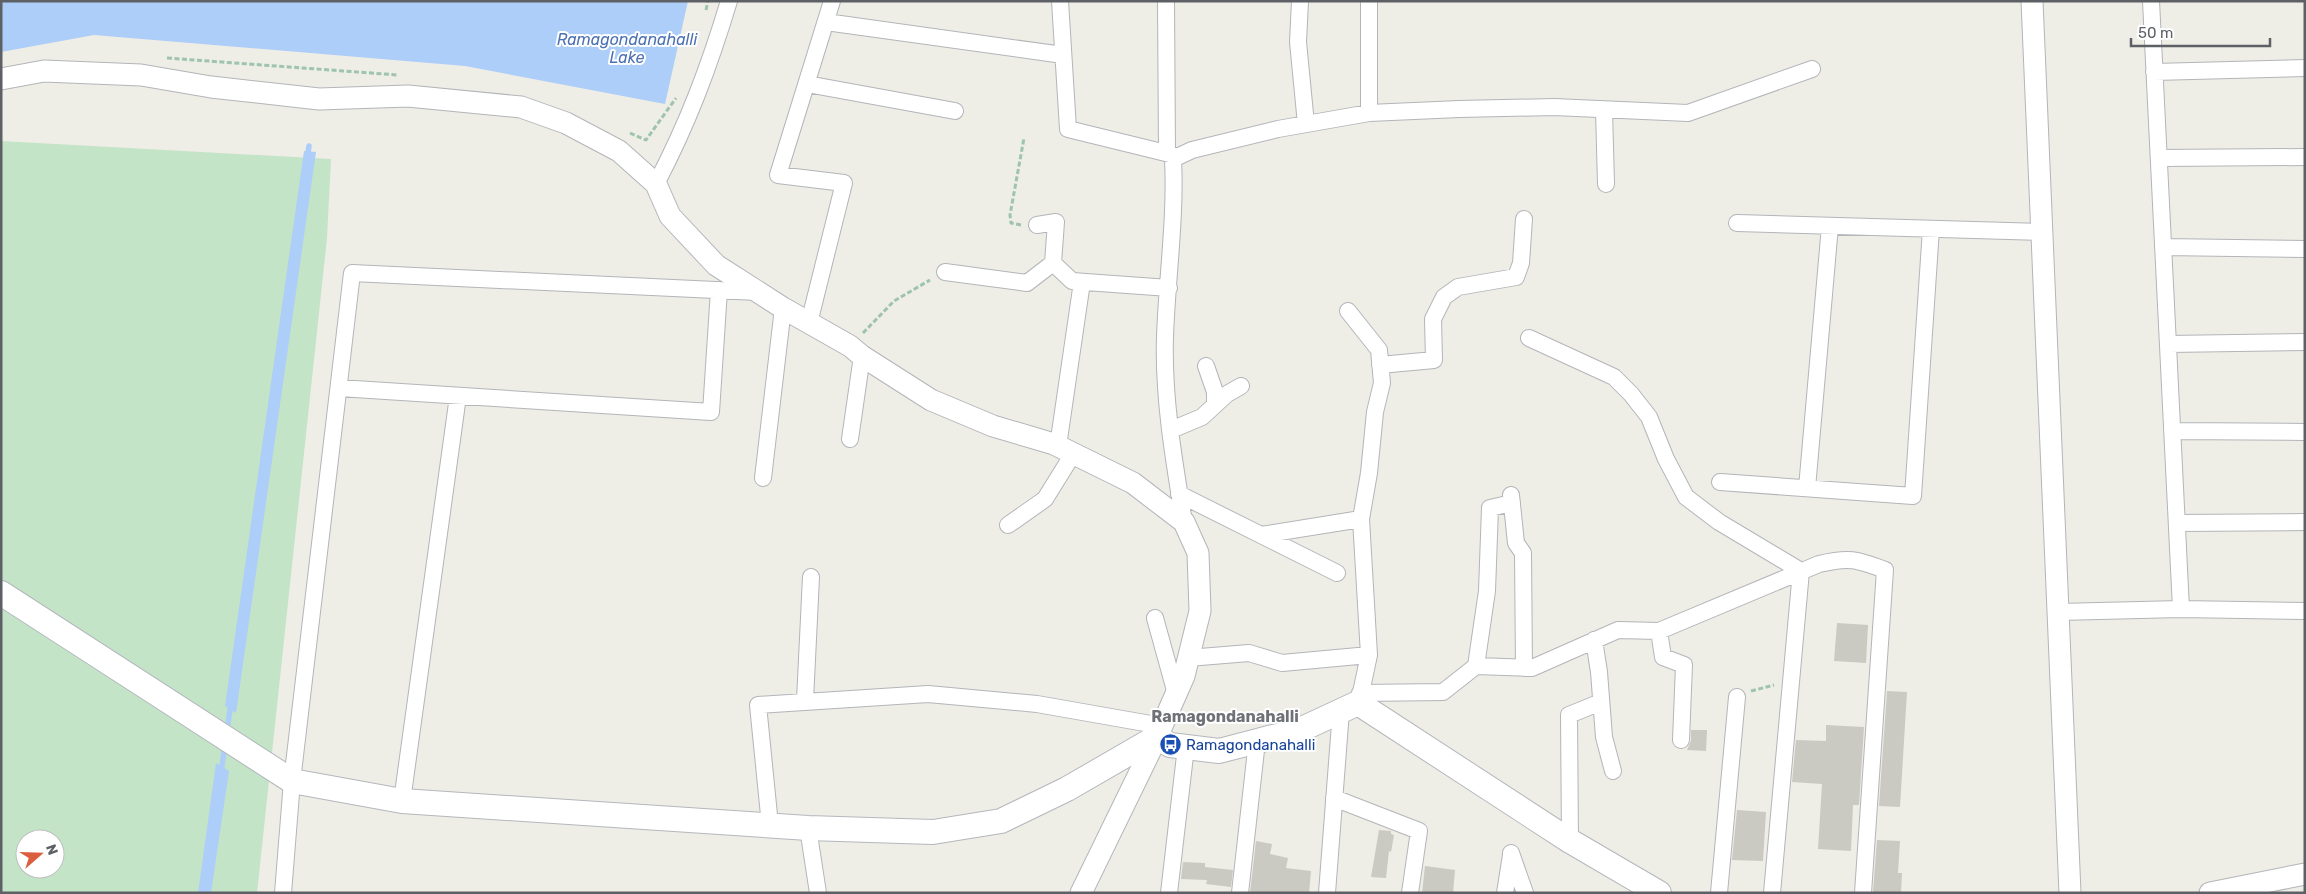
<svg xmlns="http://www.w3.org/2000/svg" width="2306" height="894" viewBox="0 0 2306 894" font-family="Rubik,sans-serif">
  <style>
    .green { fill: #c4e4c8; fill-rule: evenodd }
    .water { fill: #accef8 }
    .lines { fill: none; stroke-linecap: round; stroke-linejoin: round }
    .stream { stroke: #accef8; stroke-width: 5.5 }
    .building { fill: #cac9c2 }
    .minor-casing { stroke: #b3b5b9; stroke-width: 18 }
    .tertiary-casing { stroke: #b3b5b9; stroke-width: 23 }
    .secondary-casing { stroke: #b4b7bc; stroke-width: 26 }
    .path { stroke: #9ec4ad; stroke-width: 3; stroke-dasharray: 5 2.5; stroke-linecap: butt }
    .minor { stroke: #fff; stroke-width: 16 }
    .tertiary { stroke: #fff; stroke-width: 21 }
    .secondary { stroke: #fff; stroke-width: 24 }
    .labels { text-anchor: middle; stroke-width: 4; stroke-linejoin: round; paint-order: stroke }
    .transit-label { font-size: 15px; fill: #164399; stroke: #fff; text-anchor: start }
    .water-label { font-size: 16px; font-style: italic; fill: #4d72b2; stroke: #fff }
    .neighbourhood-label { font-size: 16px; font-weight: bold; fill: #6e7277; stroke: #fff }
  </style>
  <rect width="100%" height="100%" fill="#eeede6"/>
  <path class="green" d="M 1,141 L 331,159 L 327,238 L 257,893 L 1,893 ZM 25,839 L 55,839 L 55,869 L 25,869 Z"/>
  <path class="water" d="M 1,1 L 688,1 L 665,104 L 465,66 L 94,35 L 1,52 Z
    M 304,151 L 316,152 L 236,713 L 225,706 Z
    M 216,763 L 229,771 L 211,893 L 198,893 Z"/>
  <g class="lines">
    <path class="stream" d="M 307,159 L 309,146
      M 227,731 L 231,703
      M 221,773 L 225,745"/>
  </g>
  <path class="building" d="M 1837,623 L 1868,625 L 1866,663 L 1834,661 Z
    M 1887,691 L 1907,692 L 1900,807 L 1879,806 Z
    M 1826,725 L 1864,727 L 1859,805 L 1853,805 L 1851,851 L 1818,849 L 1822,784 L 1792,782 L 1796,740 L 1826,741 Z
    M 1691,730 L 1707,730 L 1706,751 L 1687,750 L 1691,741 Z
    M 1737,810 L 1766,812 L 1763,861 L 1732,860 Z
    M 1379,830 L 1391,831 L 1391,834 L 1394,835 L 1391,852 L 1389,851 L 1386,878 L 1371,877 Z
    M 1877,840 L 1900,841 L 1898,873 L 1902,873 L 1901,893 L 1873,892 Z
    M 1256,841 L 1272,844 L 1270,854 L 1288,858 L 1286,868 L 1311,871 L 1309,893 L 1250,893 Z
    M 1183,862 L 1205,863 L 1205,867 L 1233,870 L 1231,887 L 1206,884 L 1207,880 L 1181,879 Z
    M 1425,866 L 1455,870 L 1453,893 L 1422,893 Z"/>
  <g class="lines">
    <defs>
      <path id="minor" d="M 1060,1 L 1068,129 L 1178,156
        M 1166,1 L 1167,153
        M 1300,1 L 1298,42 L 1306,124
        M 2151,1 L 2181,609
        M 826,22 L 1063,55
        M 2154,72 L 2305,68
        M 807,84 L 955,111
        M 1604,110 L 1606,184
        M 1369,113 L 1369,1
        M 2159,158 L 2305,157
        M 656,184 C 688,123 709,67 729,1
        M 1737,223 L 2042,232
        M 1037,225 L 1056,222 L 1053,263
        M 2163,247 L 2305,249
        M 945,272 L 1027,283 L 1053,263 L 1072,281 L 1169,288
        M 1348,311 L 1379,350 L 1382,383 L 1375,412 L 1369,473 L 1361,519
        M 809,323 L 844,183 L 778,175 L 832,1
        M 1529,338 L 1614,377 L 1631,394 L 1649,417 L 1666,459 L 1686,497 L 1719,522 L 1801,571
        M 2168,344 L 2305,342
        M 1380,365 L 1434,360 L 1433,319 L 1444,297 L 1458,287 L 1516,277 L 1521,263 L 1524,219
        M 1206,366 L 1215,392 L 1215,405
        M 339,388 L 711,412 L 719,290
        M 1171,430 L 1202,417 L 1227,394 L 1241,386
        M 2172,431 L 2305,432
        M 850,439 L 862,356
        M 1058,446 L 1082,282
        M 763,478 L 783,308
        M 1720,482 L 1913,496 L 1931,229
        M 1807,488 L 1830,226
        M 1179,494 L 1261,535 L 1361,519 L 1369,655
        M 1511,495 L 1516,543 L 1523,553 L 1524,668
        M 1184,522 C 1174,461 1163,398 1165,337 C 1167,277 1176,218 1173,159 L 1192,150 L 1278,129 L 1369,113 L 1459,109 L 1554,107 L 1688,113 L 1812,69
        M 2177,523 L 2305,522
        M 1008,525 L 1045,499 L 1073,454
        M 1261,535 L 1337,573
        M 2058,612 L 2181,609 L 2305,611
        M 1155,618 L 1176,694
        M 1659,631 L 1663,657 L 1684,665 L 1681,740
        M 1594,640 L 1599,672 L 1604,737 L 1613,771
        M 1188,658 L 1249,653 L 1282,663 L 1369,655 L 1359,702
        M 1476,666 L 1487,591 L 1490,508 L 1512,503
        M 1360,693 L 1443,692 L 1476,666 L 1532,668 L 1618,630 L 1659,631 L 1819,564 C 1849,557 1856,559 1885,570 L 1863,893
        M 805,700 L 811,577
        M 1334,798 L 1419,831 L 1410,893
        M 402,801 L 458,396
        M 770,825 L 758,705 L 928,694 L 1037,704 L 1162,726
        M 808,828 L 818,893
        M 1570,841 L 1569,715 L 1601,702
        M 1511,853 L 1525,893
        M 283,893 L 292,781 L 352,273 L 758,292
        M 1169,893 L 1186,747
        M 1240,893 L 1257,741
        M 1327,893 L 1341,711
        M 1505,893 L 1511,855
        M 1719,893 L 1737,697
        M 1772,893 L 1801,571"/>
      <path id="tertiary" d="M 2032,1 L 2070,893
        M 1,79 L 44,71 L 141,75 L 211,87 L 319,99 L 408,96 L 521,107 L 566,123 L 619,151 L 656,184 L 670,216 L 716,265 L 783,308 L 850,346 L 862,356 L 931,400 L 993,426 L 1054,444 L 1133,483 L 1184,522 L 1198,553 L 1200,611 L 1184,676 L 1157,737 L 1081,893
        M 2210,893 L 2305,874"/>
      <path id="secondary" d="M 1,593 L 292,781 L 402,801 L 808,828 L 933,832 L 1001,821 L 1067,789 L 1157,737 L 1170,745 L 1219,751 L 1300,730 L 1358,703 L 1570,841 L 1659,893"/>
    </defs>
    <use href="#minor" class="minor-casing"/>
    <use href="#tertiary" class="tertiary-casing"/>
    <use href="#secondary" class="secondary-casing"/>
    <path class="path" d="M 706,10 L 708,1
      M 167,58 L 398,75
      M 630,133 L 646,140 L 676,98
      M 1021,225 L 1011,223 L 1010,215 L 1024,138
      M 863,333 L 894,301 L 930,280
      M 1751,691 L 1774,685"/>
    <use href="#minor" class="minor"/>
    <use href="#tertiary" class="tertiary"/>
    <use href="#secondary" class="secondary"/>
  </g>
  <defs>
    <symbol id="bus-disc" viewBox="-11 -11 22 22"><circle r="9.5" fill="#1a4fb4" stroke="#fff"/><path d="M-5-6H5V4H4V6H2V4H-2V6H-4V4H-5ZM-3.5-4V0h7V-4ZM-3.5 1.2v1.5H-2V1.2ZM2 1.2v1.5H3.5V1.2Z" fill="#fff"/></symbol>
  </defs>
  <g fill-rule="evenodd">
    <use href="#bus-disc" x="1158" y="732" width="25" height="25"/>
  </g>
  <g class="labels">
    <g class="transit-label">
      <text x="1186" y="750">Ramagondanahalli</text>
    </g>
    <g class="water-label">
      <text x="627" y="45">Ramagondanahalli<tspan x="627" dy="18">Lake</tspan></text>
    </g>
    <g class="neighbourhood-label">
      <text x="1225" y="722">Ramagondanahalli</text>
    </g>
  </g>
  <rect width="2306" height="894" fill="none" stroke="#5d6065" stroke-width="5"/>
  <g transform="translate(40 854) rotate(70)"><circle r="24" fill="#ffffff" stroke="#bebfc1"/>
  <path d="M0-4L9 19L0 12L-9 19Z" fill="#db5f3f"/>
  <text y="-8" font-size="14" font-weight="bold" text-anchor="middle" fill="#5d6065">N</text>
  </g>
  <path d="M2131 38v8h139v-8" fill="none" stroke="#5d6065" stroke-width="2.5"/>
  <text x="2138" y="38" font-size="15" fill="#5d6065" stroke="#ffffff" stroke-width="4" paint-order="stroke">50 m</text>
</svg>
